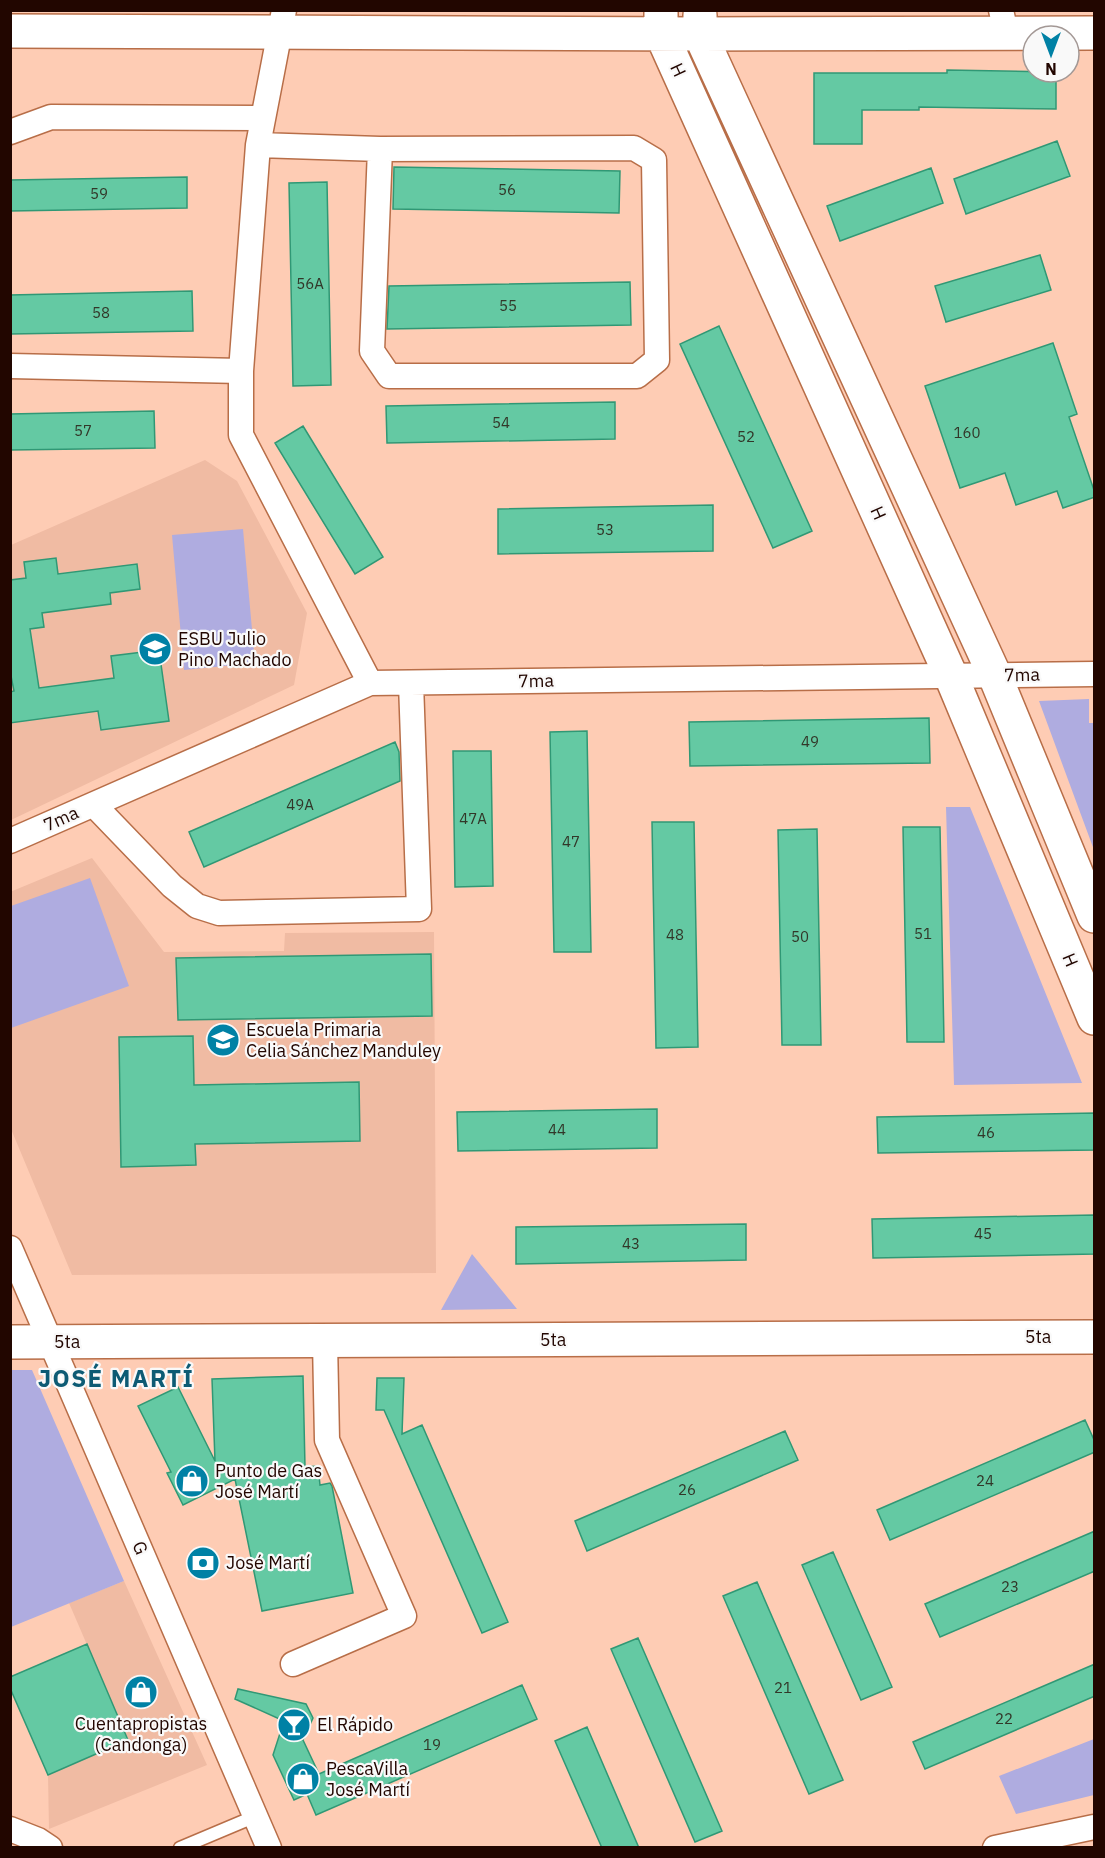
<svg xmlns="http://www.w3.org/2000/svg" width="1105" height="1858" viewBox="0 0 1105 1858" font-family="'IBM Plex Sans',sans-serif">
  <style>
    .built { fill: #f0bba3 }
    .green { fill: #aface0 }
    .building { fill: #64c9a3; stroke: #309875; stroke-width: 1.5 }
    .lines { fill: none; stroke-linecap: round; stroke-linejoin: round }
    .lane-casing { stroke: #b86e48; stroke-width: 15 }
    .street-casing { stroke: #b86e48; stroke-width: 27 }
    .secondary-casing { stroke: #b86e48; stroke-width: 36 }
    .lane { stroke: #fff; stroke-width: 12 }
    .street { stroke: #fff; stroke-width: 24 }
    .secondary { stroke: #fff; stroke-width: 33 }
    .labels { text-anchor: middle; stroke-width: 4.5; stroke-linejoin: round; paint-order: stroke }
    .number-label { font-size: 15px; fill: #323729 }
    .street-label { font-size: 18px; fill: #220600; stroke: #f9f9f9 }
    .poi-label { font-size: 18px; fill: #220600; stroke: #f9f9f9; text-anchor: start }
    .district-label { font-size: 24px; font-weight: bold; letter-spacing: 1.5px; fill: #0d5b74; stroke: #f9f9f9 }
  </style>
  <rect width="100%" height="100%" fill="#feccb4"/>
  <path class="built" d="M 205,460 L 237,481 L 307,613 L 294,685 L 11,820 L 11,545 Z
    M 92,858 L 164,952 L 284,951 L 285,933 L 434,932 L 436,1273 L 72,1275 L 11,1129 L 10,892 Z
    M 124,1581 L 207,1765 L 49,1829 L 48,1775 L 128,1740 L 69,1603 Z"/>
  <path class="green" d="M 243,529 L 255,663 L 184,670 L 172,535 Z
    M 1089,699 L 1089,723 L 1094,723 L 1094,850 L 1039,701 Z
    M 946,807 L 970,807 L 1082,1083 L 954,1085 Z
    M 90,878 L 129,986 L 11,1028 L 11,906 Z
    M 472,1254 L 517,1309 L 441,1310 Z
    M 11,1370 L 32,1370 L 124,1581 L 11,1627 Z
    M 1094,1739 L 1094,1795 L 1016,1814 L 999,1776 Z"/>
  <path class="building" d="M 947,70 L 1056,72 L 1056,109 L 919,107 L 919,110 L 862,110 L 862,144 L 814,144 L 814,73 L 947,73 Z
    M 1057,141 L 1070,176 L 966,214 L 954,179 Z
    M 394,167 L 620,171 L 619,213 L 393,209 Z
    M 931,168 L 943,203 L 840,241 L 827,206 Z
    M 187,177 L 187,208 L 10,211 L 10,180 Z
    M 327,182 L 331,385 L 293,386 L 289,183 Z
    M 1040,255 L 1051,290 L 946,322 L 935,286 Z
    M 630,282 L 631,325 L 387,329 L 389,286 Z
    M 192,291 L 193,331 L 10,334 L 10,295 Z
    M 719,326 L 812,531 L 773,548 L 680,344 Z
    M 1053,343 L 1077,414 L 1069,417 L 1095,493 L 1095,497 L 1063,508 L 1057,491 L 1016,505 L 1005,473 L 960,488 L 925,386 Z
    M 615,402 L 615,439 L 387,443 L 386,406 Z
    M 154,411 L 155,448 L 10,450 L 10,414 Z
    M 303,426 L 383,557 L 355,574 L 275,443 Z
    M 713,505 L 713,551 L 498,554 L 498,509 Z
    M 56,558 L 58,574 L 137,564 L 140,589 L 110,593 L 111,604 L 42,613 L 44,627 L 30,629 L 39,688 L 114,678 L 111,656 L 159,650 L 169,721 L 101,730 L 98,711 L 10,723 L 10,692 L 14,691 L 10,671 L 10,580 L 26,578 L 24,562 Z
    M 929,718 L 930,763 L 690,766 L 689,722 Z
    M 587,731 L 591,952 L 554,952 L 550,732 Z
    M 395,742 L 399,752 L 400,781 L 204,867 L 189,832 Z
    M 453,751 L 491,751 L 493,886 L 455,887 Z
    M 652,822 L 694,822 L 698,1047 L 656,1048 Z
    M 903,827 L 940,827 L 944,1042 L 907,1042 Z
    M 817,829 L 821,1045 L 782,1045 L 778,830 Z
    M 431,954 L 432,1016 L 178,1020 L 176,958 Z
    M 193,1036 L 194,1085 L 359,1082 L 360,1141 L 195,1144 L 196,1165 L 121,1167 L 119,1037 Z
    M 657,1109 L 657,1148 L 458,1151 L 457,1112 Z
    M 1095,1113 L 1095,1150 L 878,1153 L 877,1117 Z
    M 1094,1215 L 1095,1254 L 873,1258 L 872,1219 Z
    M 746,1224 L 746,1260 L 516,1264 L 516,1227 Z
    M 303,1376 L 305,1467 L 318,1466 L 320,1485 L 330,1483 L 332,1486 L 353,1593 L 262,1611 L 235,1479 L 183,1505 L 167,1473 L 171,1472 L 138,1406 L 178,1387 L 215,1461 L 212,1379 Z
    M 377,1378 L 404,1378 L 402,1434 L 422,1425 L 508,1622 L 482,1633 L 384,1410 L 376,1410 Z
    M 1085,1420 L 1095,1442 L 1095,1452 L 890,1540 L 877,1510 Z
    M 785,1431 L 798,1460 L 587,1551 L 575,1521 Z
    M 1095,1531 L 1095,1571 L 940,1637 L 925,1604 Z
    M 833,1552 L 892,1687 L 861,1700 L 802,1565 Z
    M 757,1582 L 843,1780 L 809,1794 L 723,1596 Z
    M 638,1638 L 722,1831 L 695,1842 L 611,1649 Z
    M 87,1644 L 128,1740 L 48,1775 L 10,1688 L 10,1677 Z
    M 1095,1664 L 1095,1696 L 925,1769 L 913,1742 Z
    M 522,1685 L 537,1719 L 316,1815 L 307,1794 L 294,1800 L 273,1755 L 284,1721 L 235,1699 L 238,1689 L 306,1704 L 313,1718 L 303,1740 L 319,1774 Z
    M 587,1727 L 639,1848 L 602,1848 L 555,1741 Z"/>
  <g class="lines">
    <defs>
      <path id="lane" d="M 180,1848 L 256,1816"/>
      <path id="street" d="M 284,10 L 258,145 L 241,371 L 241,435 L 370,683
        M 1001,10 L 1006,33
        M 10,132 L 51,117 L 263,118
        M 258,145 L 380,149 L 634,148 L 654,160 L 657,360 L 637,376 L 389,376 L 372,351 L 380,149
        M 10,366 L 241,371
        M 94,805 L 172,886 L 197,906 L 219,913 L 419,909 L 411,683
        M 10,841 L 370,683 L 1094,674
        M 10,1248 L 269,1848
        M 293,1664 L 404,1616 L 327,1440 L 325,1341
        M 10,1829 L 38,1840 L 50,1848
        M 995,1848 L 1094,1827"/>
      <path id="secondary" d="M 661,10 L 661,33 L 951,676 L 1094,1018
        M 700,15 L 700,34 L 995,676 L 1094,916
        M 10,31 L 700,34 L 1094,33
        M 10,1342 L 1094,1337"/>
    </defs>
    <use href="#lane" class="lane-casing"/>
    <use href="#street" class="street-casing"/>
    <use href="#secondary" class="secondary-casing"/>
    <use href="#lane" class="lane"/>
    <use href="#street" class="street"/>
    <use href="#secondary" class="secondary"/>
  </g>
  <defs>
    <symbol id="school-disc" viewBox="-11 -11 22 22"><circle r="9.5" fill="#0081a5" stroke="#f9f9f9"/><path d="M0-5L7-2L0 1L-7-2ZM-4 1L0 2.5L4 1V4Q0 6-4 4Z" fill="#fff"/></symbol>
    <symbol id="shop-disc" viewBox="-11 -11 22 22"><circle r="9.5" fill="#0081a5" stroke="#f9f9f9"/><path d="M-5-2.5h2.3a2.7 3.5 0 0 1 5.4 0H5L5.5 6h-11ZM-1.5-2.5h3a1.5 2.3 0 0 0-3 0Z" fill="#fff"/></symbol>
    <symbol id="bank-disc" viewBox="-11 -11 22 22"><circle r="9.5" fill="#0081a5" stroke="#f9f9f9"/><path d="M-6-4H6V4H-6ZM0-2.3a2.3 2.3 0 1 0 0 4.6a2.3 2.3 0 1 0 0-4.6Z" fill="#fff"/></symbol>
    <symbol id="bar-disc" viewBox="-11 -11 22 22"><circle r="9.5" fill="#0081a5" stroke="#f9f9f9"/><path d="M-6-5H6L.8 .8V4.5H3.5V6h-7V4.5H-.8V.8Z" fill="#fff"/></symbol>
  </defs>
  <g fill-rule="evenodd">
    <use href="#school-disc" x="136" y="630" width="38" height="38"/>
    <use href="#school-disc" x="204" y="1021" width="38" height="38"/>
    <use href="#shop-disc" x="173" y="1462" width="38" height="38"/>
    <use href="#bank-disc" x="184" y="1544" width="38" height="38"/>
    <use href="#shop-disc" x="122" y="1673" width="38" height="38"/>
    <use href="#bar-disc" x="275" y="1706" width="38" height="38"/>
    <use href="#shop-disc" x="284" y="1760" width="38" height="38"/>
  </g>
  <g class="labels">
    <g class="number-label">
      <text x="507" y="195">56</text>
      <text x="99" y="199">59</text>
      <text x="310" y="289">56A</text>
      <text x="508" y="311">55</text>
      <text x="101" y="318">58</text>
      <text x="501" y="428">54</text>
      <text x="83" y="436">57</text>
      <text x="967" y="438">160</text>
      <text x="746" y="442">52</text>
      <text x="605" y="535">53</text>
      <text x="810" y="747">49</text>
      <text x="300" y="810">49A</text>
      <text x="473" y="824">47A</text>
      <text x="571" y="847">47</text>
      <text x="923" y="939">51</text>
      <text x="675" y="940">48</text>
      <text x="800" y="942">50</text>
      <text x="557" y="1135">44</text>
      <text x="986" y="1138">46</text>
      <text x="983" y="1239">45</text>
      <text x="631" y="1249">43</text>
      <text x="985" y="1486">24</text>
      <text x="687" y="1495">26</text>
      <text x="1010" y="1592">23</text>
      <text x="783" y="1693">21</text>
      <text x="1004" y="1724">22</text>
      <text x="432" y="1750">19</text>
    </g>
    <g class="street-label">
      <text transform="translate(678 70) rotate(65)" y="6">H</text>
      <text transform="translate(878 513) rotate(66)" y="6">H</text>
      <text transform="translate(1022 675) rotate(-1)" y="6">7ma</text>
      <text transform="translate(536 681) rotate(-1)" y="6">7ma</text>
      <text transform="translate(61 819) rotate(-24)" y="6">7ma</text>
      <text transform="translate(1070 960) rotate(67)" y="6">H</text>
      <text x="1038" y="1343">5ta</text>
      <text x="553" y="1346">5ta</text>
      <text x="67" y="1348">5ta</text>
      <text transform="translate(140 1548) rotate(67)" y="6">G</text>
    </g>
    <g class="poi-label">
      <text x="178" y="645">ESBU Julio<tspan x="178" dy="21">Pino Machado</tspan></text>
      <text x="246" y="1036">Escuela Primaria<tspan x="246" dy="21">Celia Sánchez Manduley</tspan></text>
      <text x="215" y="1477">Punto de Gas<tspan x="215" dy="21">José Martí</tspan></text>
      <text x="226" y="1569">José Martí</text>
      <text x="141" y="1730" text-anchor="middle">Cuentapropistas<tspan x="141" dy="21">(Candonga)</tspan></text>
      <text x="317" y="1731">El Rápido</text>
      <text x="326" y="1775">PescaVilla<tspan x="326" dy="21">José Martí</tspan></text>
    </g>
    <g class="district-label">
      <text x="116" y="1387">JOSÉ MARTÍ</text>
    </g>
  </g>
  <rect width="1105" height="1858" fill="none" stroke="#220600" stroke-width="24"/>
  <g transform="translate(1051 54) rotate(180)"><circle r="28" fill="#f9f9f9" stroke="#a39895" stroke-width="1.5"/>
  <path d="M0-4.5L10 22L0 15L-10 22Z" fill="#0081a5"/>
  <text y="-9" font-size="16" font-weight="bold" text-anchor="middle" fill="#220600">N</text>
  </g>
</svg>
